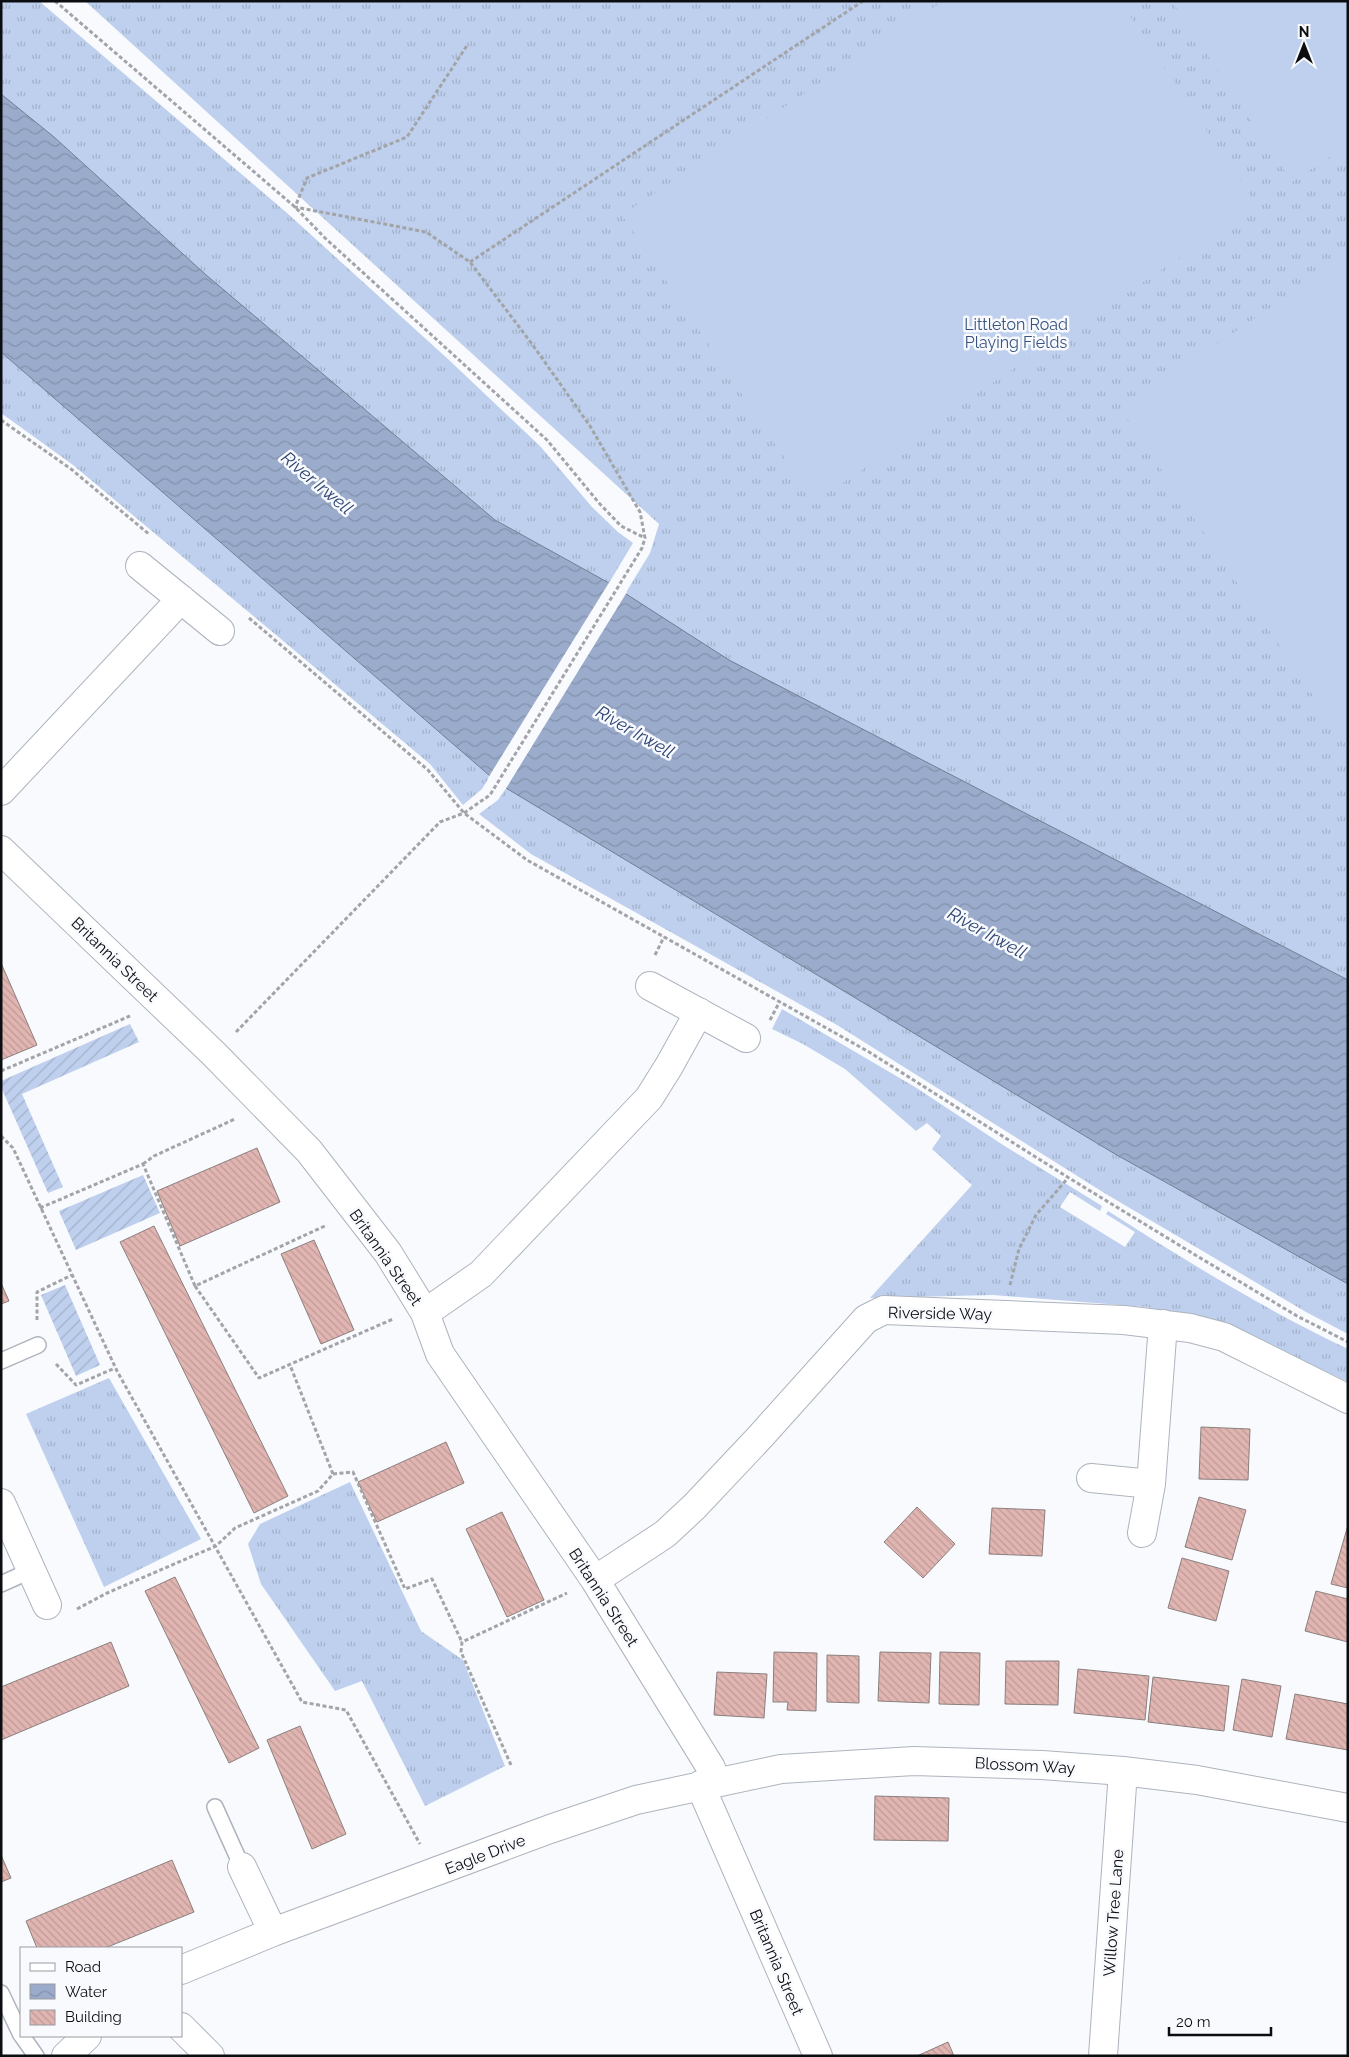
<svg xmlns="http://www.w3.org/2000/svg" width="1349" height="2057" viewBox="0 0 1349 2057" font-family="Raleway,sans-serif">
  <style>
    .grass { fill: url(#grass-tufts) }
    .garden { fill: url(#garden-furrows) }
    .pitch { fill: #bed0ed }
    .water { fill: url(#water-waves); stroke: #6f7c93 }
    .pier { fill: #f8fafe }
    .building { fill: url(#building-back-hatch); stroke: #8b7f7d }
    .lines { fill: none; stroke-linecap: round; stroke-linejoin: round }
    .lane-casing { stroke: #aeb3bd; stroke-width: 18 }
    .street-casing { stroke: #aeb3bd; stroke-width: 30 }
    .path { stroke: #a2a4a7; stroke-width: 3; stroke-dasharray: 4 2.5; stroke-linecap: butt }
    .lane { stroke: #fff; stroke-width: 15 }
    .street { stroke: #fff; stroke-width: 28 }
    .labels { text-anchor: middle; stroke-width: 5; stroke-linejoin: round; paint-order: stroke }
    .park-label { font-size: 16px; fill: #395380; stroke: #f8fafe }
    .street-label { font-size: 16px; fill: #0b0d10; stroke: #f8fafe }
    .water-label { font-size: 18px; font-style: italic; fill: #304673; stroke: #f8fafe }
  </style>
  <defs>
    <pattern id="grass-tufts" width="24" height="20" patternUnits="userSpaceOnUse" patternTransform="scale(1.25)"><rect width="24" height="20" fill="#bed0ed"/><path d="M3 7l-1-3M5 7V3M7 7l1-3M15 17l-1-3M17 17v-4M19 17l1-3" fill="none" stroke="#a2b1ca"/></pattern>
    <pattern id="garden-furrows" width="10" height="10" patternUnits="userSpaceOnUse" patternTransform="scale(1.25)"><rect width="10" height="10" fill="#bed0ed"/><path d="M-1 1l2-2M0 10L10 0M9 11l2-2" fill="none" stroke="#a2b1ca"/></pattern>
    <pattern id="water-waves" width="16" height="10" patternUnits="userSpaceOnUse" patternTransform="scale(1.25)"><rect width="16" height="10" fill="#9aabcb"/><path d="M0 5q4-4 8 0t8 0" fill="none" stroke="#8392ad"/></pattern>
    <pattern id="building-back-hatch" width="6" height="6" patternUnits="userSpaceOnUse" patternTransform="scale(1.25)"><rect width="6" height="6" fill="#e1b5b1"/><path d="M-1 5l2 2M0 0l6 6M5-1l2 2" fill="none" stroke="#c09a97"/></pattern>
  </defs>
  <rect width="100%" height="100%" fill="#f8fafe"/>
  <path class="grass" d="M 1,1 L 39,1 L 287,213 L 449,360 L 540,446 L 592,507 L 618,532 L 633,543 L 609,583 L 495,520 L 205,274 L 54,137 L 1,94 Z
    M 85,1 L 1348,1 L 1348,980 L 729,660 L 625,594 L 650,553 L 659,524 Z
    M 1,352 L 490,776 L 482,789 L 463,805 L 430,764 L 73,465 L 1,413 Z
    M 506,788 L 1115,1154 L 1348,1284 L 1348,1334 L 1306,1312 L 1106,1194 L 837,1025 L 531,854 L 479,814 L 498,800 Z
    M 782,1009 L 915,1087 L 1003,1145 L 1102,1206 L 1100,1211 L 1070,1192 L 1060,1207 L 1125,1247 L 1135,1232 L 1106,1214 L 1108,1211 C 1186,1261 1264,1309 1348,1349 L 1348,1382 L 1231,1326 L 1146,1307 L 993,1295 L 870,1298 L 972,1185 L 932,1149 L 941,1136 L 927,1123 L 916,1131 L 845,1069 L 803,1044 L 772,1029 Z
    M 109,1378 L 201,1539 L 104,1587 L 26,1414 Z
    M 350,1482 L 421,1631 L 463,1660 L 505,1766 L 425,1806 L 362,1681 L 335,1691 L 261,1584 L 248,1544 L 260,1524 Z"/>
  <path class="garden" d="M 130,1024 L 139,1042 L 22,1094 L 63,1187 L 48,1193 L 1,1087 L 1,1081 Z
    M 143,1175 L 160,1213 L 76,1250 L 59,1211 Z
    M 65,1285 L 100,1365 L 76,1376 L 41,1295 Z"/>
  <path class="pitch" d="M 943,1 L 1120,1 L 1257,206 L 814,502 L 622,215 Z
    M 1172,1 L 1348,1 L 1348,145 L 1292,182 Z
    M 1348,257 L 1348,748 L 1120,408 Z"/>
  <path class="water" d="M 1,94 L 54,137 L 205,274 L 495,520 L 609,583 L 729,660 L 1348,980 L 1348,1284 L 1115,1154 L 506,788 L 490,776 L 1,352 Z"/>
  <path class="pier" d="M 610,581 L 627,592 L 505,790 L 488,778 Z"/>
  <path class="building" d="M 1,963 L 37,1045 L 1,1060 Z
    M 257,1148 L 280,1202 L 180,1246 L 157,1191 Z
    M 154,1226 L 288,1496 L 254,1513 L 120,1242 Z
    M 314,1240 L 354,1330 L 321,1344 L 281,1254 Z
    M 1,1283 L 9,1301 L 1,1304 Z
    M 1201,1427 L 1250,1429 L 1248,1480 L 1199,1479 Z
    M 446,1442 L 464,1483 L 377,1522 L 358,1482 Z
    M 1199,1497 L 1246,1510 L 1232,1560 L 1185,1547 Z
    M 917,1507 L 955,1544 L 923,1578 L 884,1542 Z
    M 992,1508 L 1045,1510 L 1042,1556 L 989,1554 Z
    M 502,1512 L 544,1600 L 507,1617 L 466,1529 Z
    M 1348,1525 L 1348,1588 L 1331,1584 Z
    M 1182,1558 L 1229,1571 L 1216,1621 L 1168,1608 Z
    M 175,1577 L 259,1748 L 229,1763 L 145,1591 Z
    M 1316,1591 L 1348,1599 L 1348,1642 L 1305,1631 Z
    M 111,1642 L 129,1686 L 1,1740 L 1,1687 Z
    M 774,1652 L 817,1653 L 816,1711 L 787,1710 L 788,1702 L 773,1702 Z
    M 880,1652 L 931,1653 L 929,1703 L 878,1701 Z
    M 940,1652 L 980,1653 L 979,1705 L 939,1704 Z
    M 827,1655 L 859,1656 L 859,1703 L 827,1702 Z
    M 1006,1661 L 1059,1661 L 1058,1705 L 1005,1704 Z
    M 1078,1669 L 1149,1676 L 1145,1720 L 1074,1713 Z
    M 717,1672 L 767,1674 L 764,1718 L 714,1715 Z
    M 1153,1677 L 1229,1686 L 1224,1731 L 1148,1722 Z
    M 1242,1679 L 1281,1686 L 1272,1737 L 1233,1730 Z
    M 1295,1694 L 1348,1704 L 1348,1750 L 1286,1739 Z
    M 300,1726 L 346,1834 L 312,1849 L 267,1740 Z
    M 875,1796 L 949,1798 L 948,1841 L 874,1840 Z
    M 1,1855 L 11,1878 L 1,1882 Z
    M 172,1860 L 194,1912 L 105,1948 L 37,1948 L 26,1921 Z
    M 948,2042 L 954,2056 L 917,2056 Z"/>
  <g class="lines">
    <defs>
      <path id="lane" d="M 1,1361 L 38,1345
        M 1,1584 L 32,1570
        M 215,1807 L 242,1867
        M 1,1993 L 21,2035
        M 22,2036 L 36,2056"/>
      <path id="street" d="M 140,566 L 220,631
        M 1,791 L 181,599
        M 1,850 L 214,1054 L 309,1151 L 388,1253 L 425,1313 L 440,1354 L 595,1580 L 711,1768 L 716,1782
        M 650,986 L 746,1038
        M 425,1313 L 481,1274 L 649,1098 L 669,1066 L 699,1012
        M 1091,1478 L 1151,1484
        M 1,1503 L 47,1605
        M 1142,1533 L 1151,1484 L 1163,1324
        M 595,1580 L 665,1534 L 694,1507 L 760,1437 L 866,1319 L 884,1310 L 1124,1320 L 1190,1328 L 1224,1337 L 1348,1399
        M 700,1785 L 818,2056
        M 273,1932 L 550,1829 L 636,1800 L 781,1769 L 914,1761 L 1042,1765 L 1123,1771 L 1197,1780 L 1348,1808
        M 181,1970 L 273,1932 L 242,1867
        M 181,2027 L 210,2056
        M 66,2056 L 87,2036
        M 1103,2056 L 1123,1771"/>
    </defs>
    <use href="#lane" class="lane-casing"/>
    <use href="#street" class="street-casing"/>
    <path class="path" d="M 55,1 L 295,207 L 325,238 L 547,440 L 599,503 L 621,526 L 645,538
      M 470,262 L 863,1
      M 1,420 L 71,469 L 150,535
      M 249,618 L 428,770 L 464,813 L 527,860 L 869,1052 L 1069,1178 L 1197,1256 L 1297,1316 L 1348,1342
      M 655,955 L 664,937
      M 770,1020 L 780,1001
      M 236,1032 L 440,822 L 464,813 L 490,795 L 642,548 L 645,538 L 640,512 L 590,426 L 532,344 L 470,262 L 426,232 L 295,207 L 307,178 L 407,137 L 468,44
      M 1,1071 L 130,1016
      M 1,1136 L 13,1148 L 117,1371 L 302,1702 L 346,1710 L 420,1844
      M 143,1164 L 154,1156 L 235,1119
      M 40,1208 L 143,1164 L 195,1286 L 327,1225
      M 1010,1285 L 1019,1249 L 1036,1215 L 1068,1178
      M 195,1286 L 259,1378 L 393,1319
      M 37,1320 L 37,1292 L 72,1275
      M 56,1364 L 76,1385 L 115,1368
      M 333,1474 L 353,1472 L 405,1589 L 432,1579 L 462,1642
      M 77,1609 L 107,1593 L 216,1546 L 235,1528 L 318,1491 L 333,1474 L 290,1365
      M 511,1765 L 461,1652 L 462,1642 L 567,1593"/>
    <use href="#lane" class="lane"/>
    <use href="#street" class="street"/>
  </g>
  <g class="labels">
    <g class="park-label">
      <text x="1016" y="330">Littleton Road<tspan x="1016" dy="18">Playing Fields</tspan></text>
    </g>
    <g class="street-label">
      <text transform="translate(115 959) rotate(44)" y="6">Britannia Street</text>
      <text transform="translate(386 1257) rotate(55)" y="6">Britannia Street</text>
      <text transform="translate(940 1313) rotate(1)" y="6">Riverside Way</text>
      <text transform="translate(604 1597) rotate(57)" y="6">Britannia Street</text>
      <text transform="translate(1025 1765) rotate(3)" y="6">Blossom Way</text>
      <text transform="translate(485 1854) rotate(-21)" y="6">Eagle Drive</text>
      <text transform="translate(1113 1913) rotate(-86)" y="6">Willow Tree Lane</text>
      <text transform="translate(777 1962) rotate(67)" y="6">Britannia Street</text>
    </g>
    <g class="water-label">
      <text transform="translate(317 483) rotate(40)" y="6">River Irwell</text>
      <text transform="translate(635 732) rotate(30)" y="6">River Irwell</text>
      <text transform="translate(987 933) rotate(29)" y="6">River Irwell</text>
    </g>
  </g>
  <rect width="1349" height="2057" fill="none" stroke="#0b0d10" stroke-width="5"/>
  <rect x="20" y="1947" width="162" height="90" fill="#f8fafe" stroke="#999b9f"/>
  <rect x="30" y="1963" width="25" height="8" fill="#ffffff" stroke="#999b9f"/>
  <text x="65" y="1972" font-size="15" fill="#0b0d10">Road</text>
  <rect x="30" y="1984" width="25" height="15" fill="url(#water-waves)" stroke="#999b9f"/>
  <text x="65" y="1997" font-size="15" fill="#0b0d10">Water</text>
  <rect x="30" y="2010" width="25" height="15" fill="url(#building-back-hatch)" stroke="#999b9f"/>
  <text x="65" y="2022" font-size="15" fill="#0b0d10">Building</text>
  <g transform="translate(1304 45)" stroke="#f8fafe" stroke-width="4" paint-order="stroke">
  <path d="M0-4L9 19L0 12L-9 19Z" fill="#0b0d10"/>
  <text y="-8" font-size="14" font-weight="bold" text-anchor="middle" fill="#0b0d10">N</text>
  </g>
  <path d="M1169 2027v8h102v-8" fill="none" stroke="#0b0d10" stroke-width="2.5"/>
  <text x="1176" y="2027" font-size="15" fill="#0b0d10" stroke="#f8fafe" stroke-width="4" paint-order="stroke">20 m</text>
</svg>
